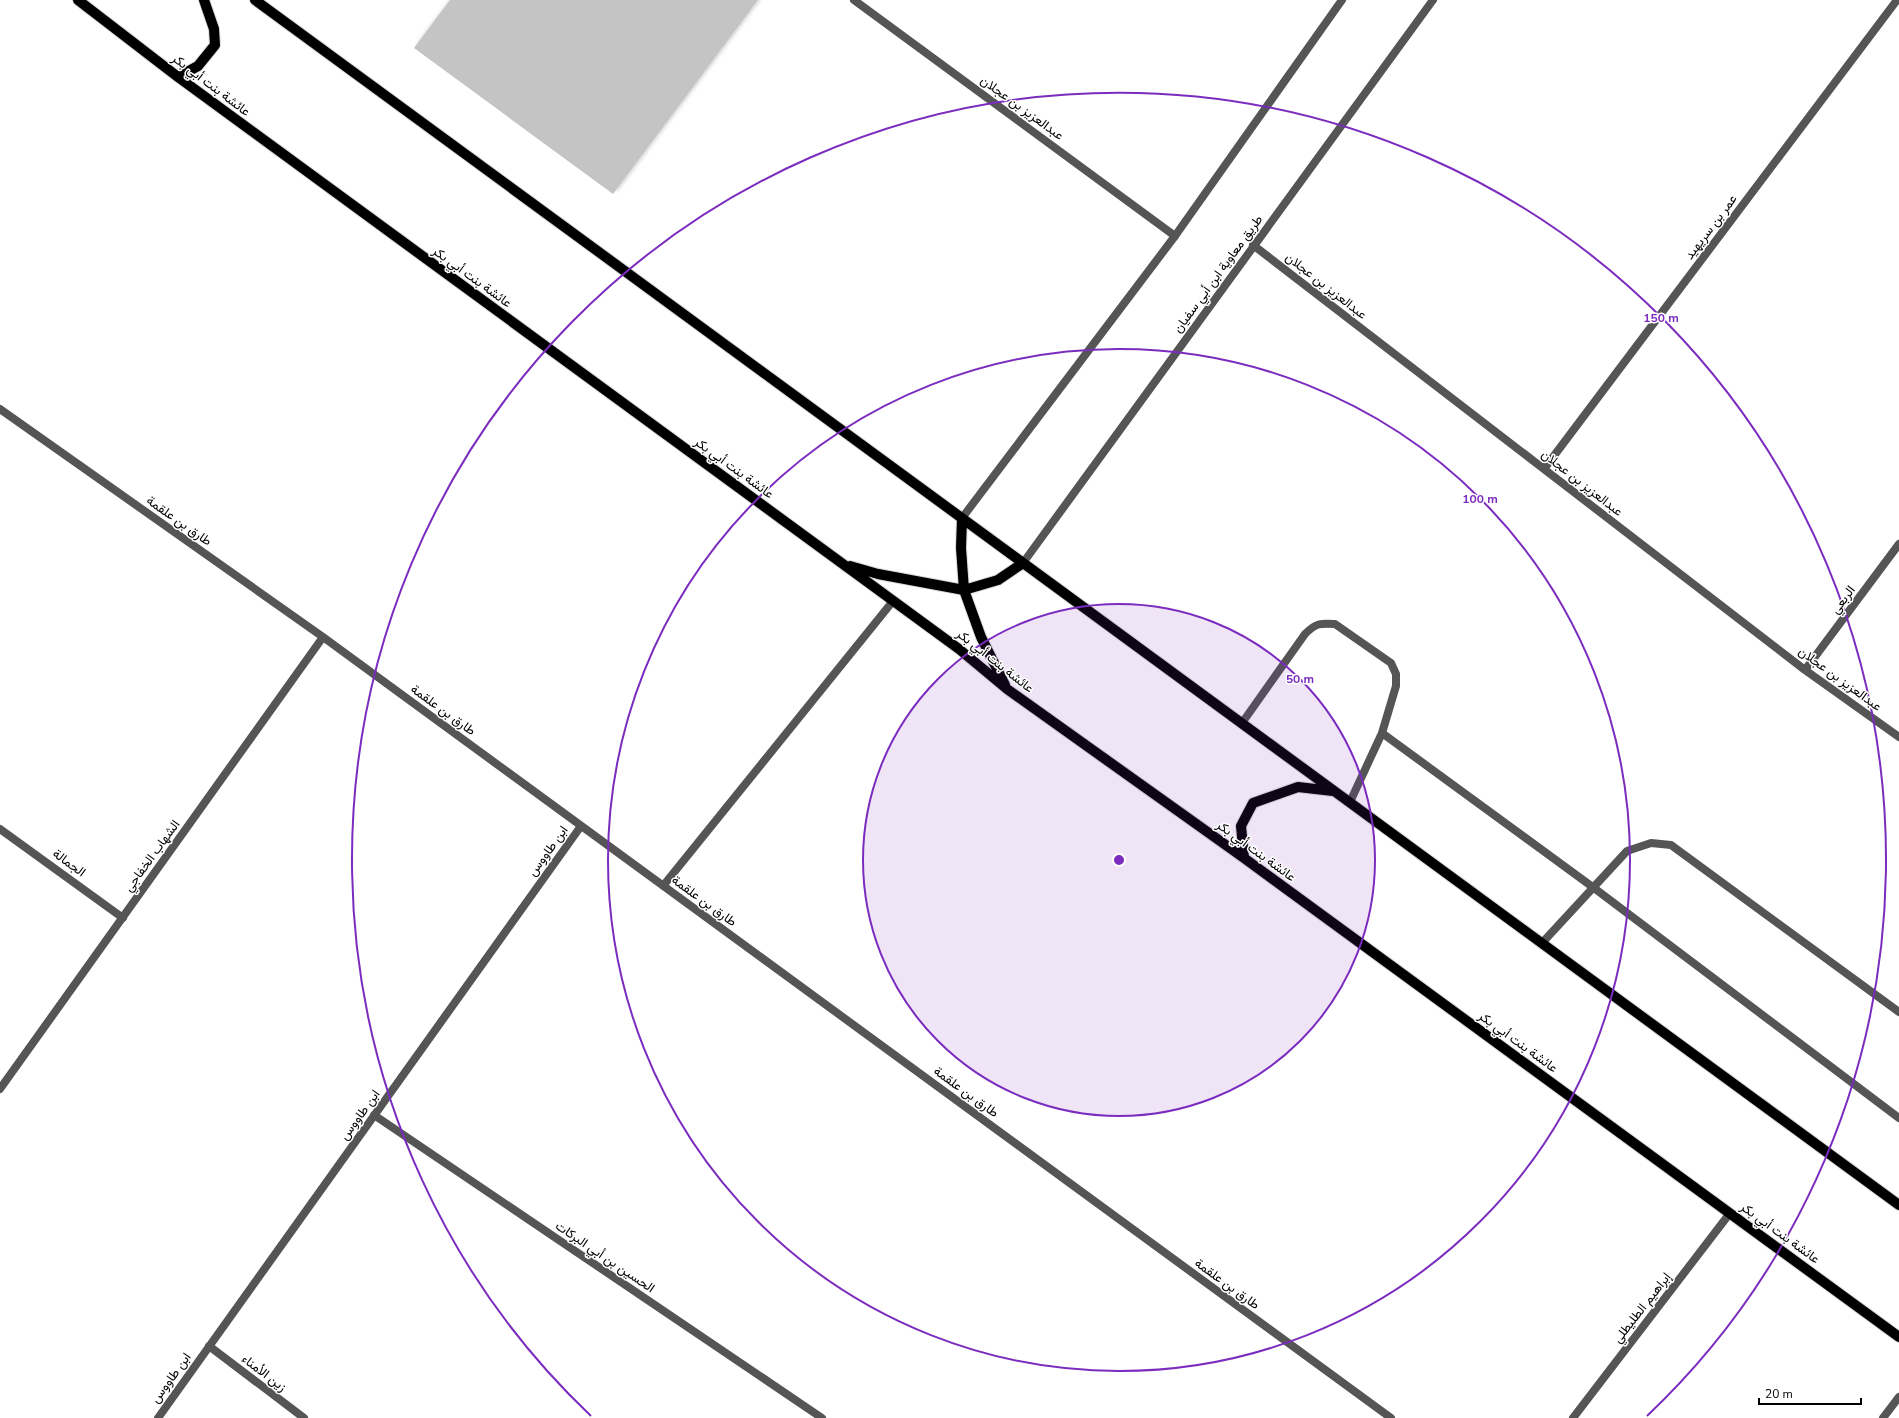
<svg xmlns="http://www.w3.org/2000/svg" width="1899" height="1418" font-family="'Nunito Sans',Vazirmatn,sans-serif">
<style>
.building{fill:#c4c4c4;filter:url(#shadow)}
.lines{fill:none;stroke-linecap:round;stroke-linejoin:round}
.primary-casing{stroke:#dbdbdb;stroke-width:12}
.service{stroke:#555;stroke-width:8}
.minor{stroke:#555;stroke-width:8}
.tertiary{stroke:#555;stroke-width:8}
.primary{stroke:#000;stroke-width:10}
.ring{fill:none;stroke:#7b2cbf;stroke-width:2}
.labels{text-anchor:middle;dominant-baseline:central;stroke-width:3;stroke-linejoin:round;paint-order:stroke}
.street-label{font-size:13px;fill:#000;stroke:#fff}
.centre{fill:#7b2cbf;stroke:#fff;stroke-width:2}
.ring-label{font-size:12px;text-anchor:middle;font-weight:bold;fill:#7b2cbf;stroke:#fff;stroke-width:3;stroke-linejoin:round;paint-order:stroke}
</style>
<defs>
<filter id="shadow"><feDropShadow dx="3.5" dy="-3.5" stdDeviation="2" flood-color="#0004"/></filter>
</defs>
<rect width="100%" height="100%" fill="#fff"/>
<!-- building -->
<path class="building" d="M450,0H758L613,194L414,48Z"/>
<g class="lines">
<defs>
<path id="primary" d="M78,0L178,77L959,649L1007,689L1244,858L1899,1337
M255,0L1899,1205
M178,77L198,66L215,45L214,29L204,0
M962,518L961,548L964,590L981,637L1005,685
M850,566L878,574L964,590L998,580L1023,563
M1244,858L1241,826L1253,803L1298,787L1333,791"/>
</defs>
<!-- primary casing -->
<use href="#primary" class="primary-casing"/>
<!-- service -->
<path class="service" d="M1242,723L1305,634C1316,623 1320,623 1335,624L1391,663L1396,674V686L1382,733L1350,802
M1382,733L1594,888L1899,1118
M1542,943L1627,851L1651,843L1671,845L1899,1012"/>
<!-- minor -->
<path class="minor" d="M854,0L1175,236
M1253,245L1805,670L1899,737
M0,409L323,637L1391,1418
M1544,469L1897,0
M1805,670L1899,544
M0,829L123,918
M663,886L893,601
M0,1089L323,637
M374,1115L822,1418
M209,1346L304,1418
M158,1418L581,826
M1573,1418L1730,1213
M1883,1418L1899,1397"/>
<!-- tertiary -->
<path class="tertiary" d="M962,518L1175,236L1342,0
M1023,563L1433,0"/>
<!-- primary -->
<use href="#primary" class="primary"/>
</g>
<!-- distance rings -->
<circle cx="1119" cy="860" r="256" fill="#7b2cbf" fill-opacity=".12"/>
<g class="ring">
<circle cx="1119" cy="860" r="256"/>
<circle cx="1119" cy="860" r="511"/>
<path d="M591 1416A767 767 0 1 1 1647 1416"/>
</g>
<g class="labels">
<!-- street labels -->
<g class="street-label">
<text transform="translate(211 85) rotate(37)">عائشة بنت أبي بكر</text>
<text transform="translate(1022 108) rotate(36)">عبدالعزيز بن عجلان</text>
<text transform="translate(1711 227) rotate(-53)">عمر بن سريهيد</text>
<text transform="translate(1218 274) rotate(-54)">طريق معاوية ابن أبي سفيان</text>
<text transform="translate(472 277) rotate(36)">عائشة بنت أبي بكر</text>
<text transform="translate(1326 286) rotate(38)">عبدالعزيز بن عجلان</text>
<text transform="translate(734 468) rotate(36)">عائشة بنت أبي بكر</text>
<text transform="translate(1582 483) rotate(38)">عبدالعزيز بن عجلان</text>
<text transform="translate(179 521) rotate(35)">طارق بن علقمة</text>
<text transform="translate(1843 600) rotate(-53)">الربعي</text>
<text transform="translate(995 661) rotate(38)">عائشة بنت أبي بكر</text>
<text transform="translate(1840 679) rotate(36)">عبدالعزيز بن عجلان</text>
<text transform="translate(443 710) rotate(36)">طارق بن علقمة</text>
<text transform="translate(548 851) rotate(-54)">ابن طاووس</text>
<text transform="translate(1256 851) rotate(36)">عائشة بنت أبي بكر</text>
<text transform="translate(152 856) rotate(-54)">الشهاب الخفاجي</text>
<text transform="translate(69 863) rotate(36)">الجمالة</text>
<text transform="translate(704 901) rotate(36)">طارق بن علقمة</text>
<text transform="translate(1518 1042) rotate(36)">عائشة بنت أبي بكر</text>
<text transform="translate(966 1092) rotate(36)">طارق بن علقمة</text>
<text transform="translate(360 1115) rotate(-54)">ابن طاووس</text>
<text transform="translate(1780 1233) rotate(36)">عائشة بنت أبي بكر</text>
<text transform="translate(605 1257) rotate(34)">الحسين بن أبي البركات</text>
<text transform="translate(1227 1284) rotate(36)">طارق بن علقمة</text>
<text transform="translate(1642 1308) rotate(-52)">إبراهيم الطليطلي</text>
<text transform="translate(264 1373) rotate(37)">زين الأمناء</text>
<text transform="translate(171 1378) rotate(-54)">ابن طاووس</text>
</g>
</g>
<circle cx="1119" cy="860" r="6" class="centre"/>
<g class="ring-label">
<text x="1661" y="322">150 m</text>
<text x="1480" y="503">100 m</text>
<text x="1300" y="683">50 m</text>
</g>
<!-- scale -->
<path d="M1759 1398v6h102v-6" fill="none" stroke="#000000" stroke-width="2"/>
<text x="1765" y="1398" font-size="12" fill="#000000" stroke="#ffffff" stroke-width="3" paint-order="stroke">20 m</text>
</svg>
